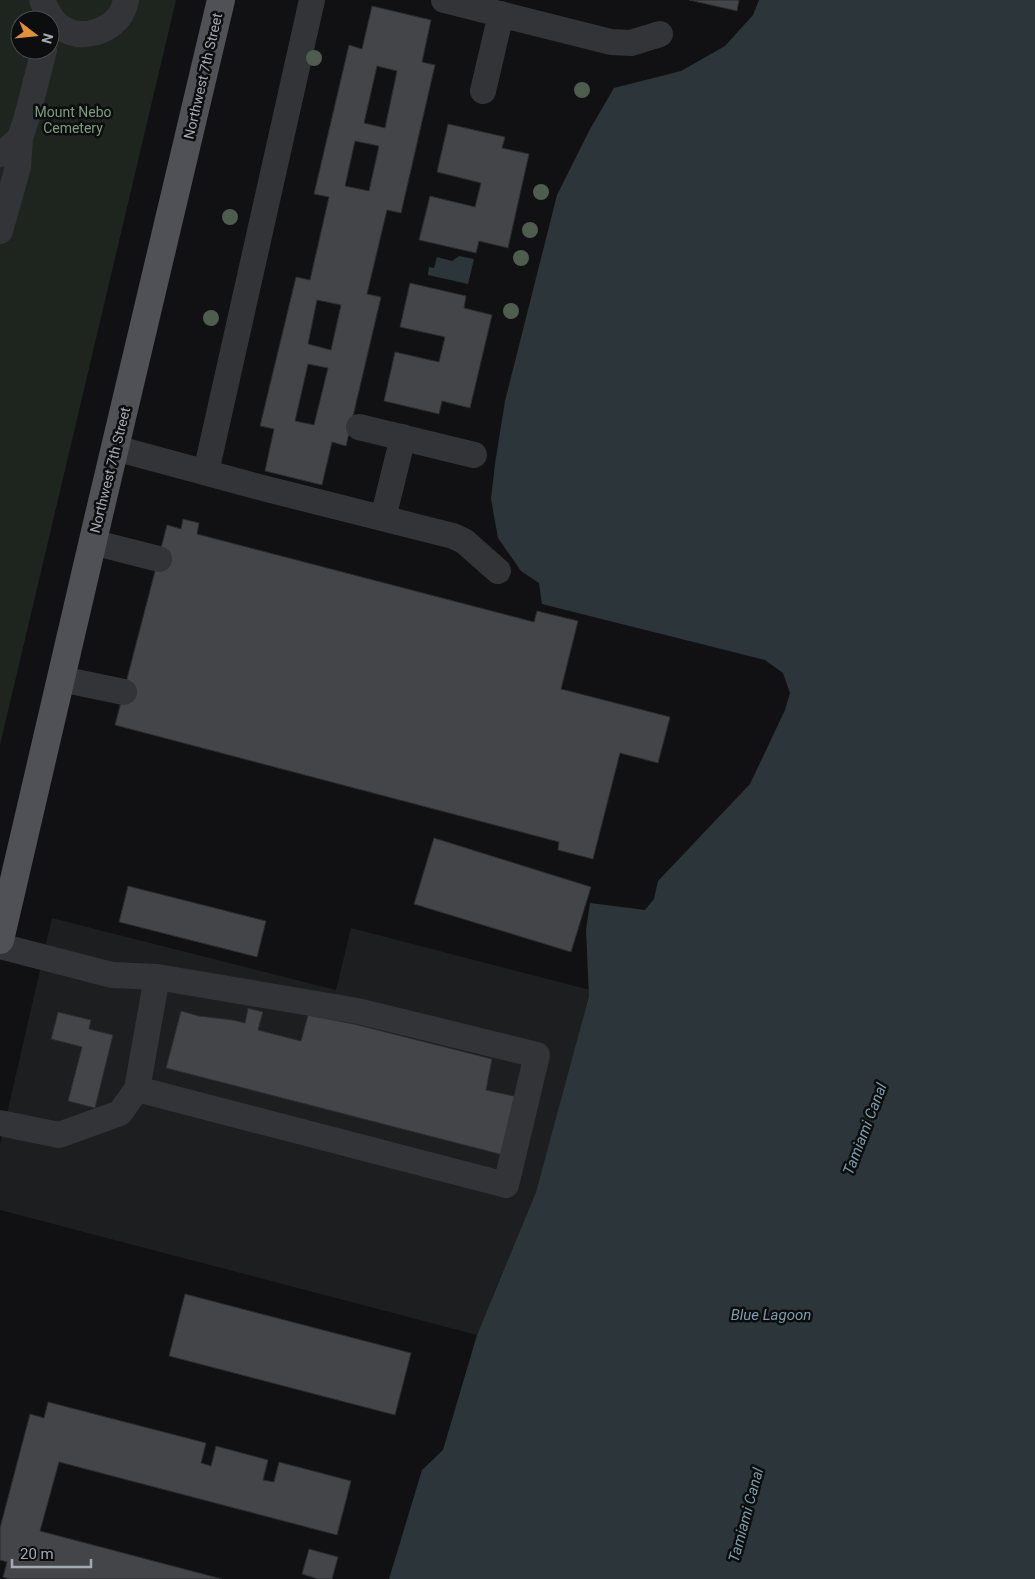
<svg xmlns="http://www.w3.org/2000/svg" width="1035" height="1579" font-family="Roboto,sans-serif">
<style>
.built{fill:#1d1e20}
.green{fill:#1e251e;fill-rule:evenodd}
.water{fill:#2c363a}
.building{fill:#434548;stroke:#2b2c2f;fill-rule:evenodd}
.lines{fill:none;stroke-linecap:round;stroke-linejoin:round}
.minor{stroke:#333437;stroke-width:26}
.major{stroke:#4f5156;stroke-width:28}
.tree{fill:#4e5d4d}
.labels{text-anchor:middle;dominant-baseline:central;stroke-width:5;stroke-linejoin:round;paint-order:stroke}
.street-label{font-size:14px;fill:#a4aab2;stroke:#0c0d0e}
.park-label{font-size:14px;fill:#7f9c7c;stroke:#0c0d0e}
.water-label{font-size:15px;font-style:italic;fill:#7c9dac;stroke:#0c0d0e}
</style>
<rect width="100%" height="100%" fill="#111113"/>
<!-- built -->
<path class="built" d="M52,918L336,990L351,928L590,990L589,996L558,1113L536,1192L477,1335L0,1210V1144Z"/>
<!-- green -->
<path class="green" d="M0,0H176L0,745ZM20,20H50V50H20Z"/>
<!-- water -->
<path class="water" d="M759,0H1035V1579H389L422,1470L443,1450L477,1335L536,1192L589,996L586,930L590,903L645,910L654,899L658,881L750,784L785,710L790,693L783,673L765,660L542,604L539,583L521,571L498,538L491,499L495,464L505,401L557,195L589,131L614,88L681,71L725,46L753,15Z
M459,256L474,259L468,284L428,275L429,267L434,268L437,257L452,261Z"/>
<!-- building -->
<path class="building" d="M689,0H739L737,11Z
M372,6L431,20L422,62L435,65L401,213L387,210L367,294L381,297L346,446L332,442L322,485L265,471L274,429L260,426L296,277L310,280L329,197L314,194L349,45L362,49ZM377,66L397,71L385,128L364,123ZM355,141L379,146L369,191L345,186ZM317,300L341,305L331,350L308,344ZM308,364L328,368L314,425L295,421Z
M448,124L505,137L502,148L529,154L508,248L479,241L476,253L419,240L430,196L475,207L481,183L437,172Z
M410,283L466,296L464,308L492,315L470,408L442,401L439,414L384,401L395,352L439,362L445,337L400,327Z
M183,519L199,523L197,534L534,622L537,611L578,621L561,689L670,717L658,763L620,753L593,859L558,850L559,842L115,725L167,525L181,529Z
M434,838L591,887L571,952L414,904Z
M128,886L266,921L257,957L119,922Z
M248,1008L263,1012L258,1030L301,1041L308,1015L354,1024L492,1059L486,1090L518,1097L503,1155L166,1068L181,1011L199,1016L233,1020L245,1023Z
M58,1012L91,1020L89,1029L113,1035L95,1108L68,1101L82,1047L51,1039Z
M185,1294L411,1353L395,1415L169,1356Z
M48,1402L206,1443L201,1463L211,1466L216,1446L268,1460L263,1480L274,1482L279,1462L351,1481L337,1535L59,1462L40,1531L222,1579H9L3,1577L7,1562L0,1560V1528L30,1414L44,1418Z
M309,1549L338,1557L332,1579H318L302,1574Z"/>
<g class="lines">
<!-- minor -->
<path class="minor" d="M42,0C46,10 50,19 59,26C78,41 107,34 121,14C123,10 125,5 126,0
M444,0L611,42L631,43L660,34
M483,91L501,14
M0,154L6,151L20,138L27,117L44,50
M0,231L18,167L20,138
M359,427L474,455
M115,448L259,487L453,536L464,541L498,571
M206,472L312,0
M383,518L403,437
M92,542L159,559
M61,679L124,692
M0,946L112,975L157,977L358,1011L537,1055L506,1185L137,1089L120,1113L59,1135L0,1123
M137,1089L157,977"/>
<!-- major -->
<path class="major" d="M0,940L98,519L221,0"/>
</g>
<!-- trees -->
<g class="tree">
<circle cx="314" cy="58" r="8"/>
<circle cx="582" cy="90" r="8"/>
<circle cx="541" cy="192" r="8"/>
<circle cx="230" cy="217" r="8"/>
<circle cx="530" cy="230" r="8"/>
<circle cx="521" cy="258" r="8"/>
<circle cx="511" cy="311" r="8"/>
<circle cx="211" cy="318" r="8"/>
</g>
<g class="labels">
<!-- street labels -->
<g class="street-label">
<text transform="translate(203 76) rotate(-77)">Northwest 7th Street</text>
<text transform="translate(110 470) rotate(-76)">Northwest 7th Street</text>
</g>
<!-- park labels -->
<g class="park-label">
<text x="73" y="112">Mount Nebo<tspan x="73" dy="16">Cemetery</tspan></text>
</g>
<!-- water labels -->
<g class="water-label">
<text transform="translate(865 1129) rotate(-69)">Tamiami Canal</text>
<text x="771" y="1315">Blue Lagoon</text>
<text transform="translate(746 1515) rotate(-75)">Tamiami Canal</text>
</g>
</g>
<!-- north arrow -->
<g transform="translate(35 35) rotate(106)"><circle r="24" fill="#0c0d0e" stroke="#494c50"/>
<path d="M0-4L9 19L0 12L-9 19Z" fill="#e49037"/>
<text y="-8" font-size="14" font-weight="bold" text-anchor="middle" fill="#a4aab2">N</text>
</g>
<!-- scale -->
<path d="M12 1559v8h79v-8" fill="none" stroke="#a4aab2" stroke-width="2.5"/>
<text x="20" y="1559" font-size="15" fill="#a4aab2" stroke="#0c0d0e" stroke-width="4" paint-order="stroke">20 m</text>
</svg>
